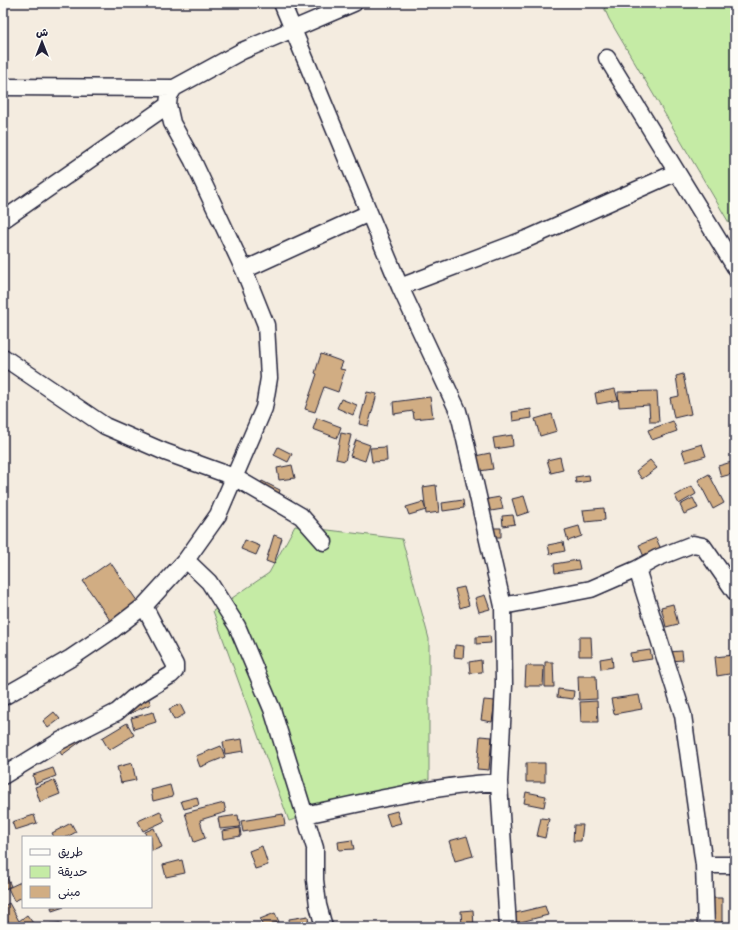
<svg xmlns="http://www.w3.org/2000/svg" width="738" height="930" font-family="Kalam,'Playpen Sans Arabic',sans-serif">
<style>
.green{fill:#c5eba5;stroke:#748670}
.building{fill:#d1ad83;stroke:#22223b}
.lines{fill:none;stroke-linecap:round;stroke-linejoin:round}
.street-casing{stroke:#22223b;stroke-width:19}
.street{stroke:#fdfcf7;stroke-width:16}
</style>
<rect width="100%" height="100%" fill="#f4ece0"/>
<filter id="ink" filterUnits="userSpaceOnUse"><feTurbulence type="fractalNoise" baseFrequency=".025" numOctaves="2"/><feDisplacementMap in="SourceGraphic" scale="8" xChannelSelector="R" yChannelSelector="G"/><feConvolveMatrix kernelMatrix="1 2 1 2 8 2 1 2 1" color-interpolation-filters="sRGB"/></filter>
<g filter="url(#ink)">
<!-- green -->
<path class="green" d="M602,3H735V233L609,19Z
M295,526L402,539L429,639V779L289,821L213,611L269,573Z"/>
<!-- building -->
<path class="building" d="M321,354L343,362L340,369L345,370L338,392L324,387L315,412L305,409L317,374L315,373Z
M683,374L691,414L674,418L670,398L679,396L676,376Z
M615,389L618,400L597,404L595,393Z
M657,391L659,422H650L649,405L619,407L618,392Z
M367,392L377,394L368,426L359,424Z
M430,397L433,417L414,419L413,411L394,414L393,402Z
M341,399L357,405L353,415L337,408Z
M531,409L532,418L513,421L512,412Z
M552,414L557,431L540,436L535,419Z
M317,418L341,427L337,438L313,429Z
M673,421L677,431L652,440L648,430Z
M341,433L351,435L345,461L336,459Z
M512,435L513,446L495,449L493,438Z
M356,440L370,445L365,461L350,456Z
M702,444L706,456L686,462L682,450Z
M278,447L292,454L288,462L274,455Z
M386,447L387,461L372,462L370,448Z
M490,453L493,469L473,472L470,457Z
M560,457L563,470L551,473L547,460Z
M650,460L657,468L642,479L636,471Z
M735,461V473L721,477L718,466Z
M292,465L295,478L279,480L277,468Z
M709,474L724,503L713,509L698,480Z
M589,475L590,481L576,483L575,477Z
M262,481L280,490L279,494L292,500L290,506L257,491Z
M436,485L439,512L426,514L423,487Z
M692,486L696,494L679,504L675,496Z
M524,496L529,512L517,516L512,499Z
M500,497L503,509L485,512L482,500Z
M693,498L698,508L684,514L680,505Z
M463,500L464,508L443,511L442,503Z
M423,502L426,510L409,515L406,507Z
M604,508L605,520L585,522L583,510Z
M513,515L515,524L503,526L502,516Z
M579,526L582,536L568,541L565,530Z
M489,528H501V537H489Z
M274,535L282,538L274,564L266,561Z
M656,538L664,556L647,564L639,545Z
M245,540L260,546L256,555L241,549Z
M563,542L565,551L550,554L548,545Z
M578,560L580,569L555,573L554,564Z
M110,562L140,605L112,623L83,581Z
M464,587L469,605L460,608L455,589Z
M485,595L490,609L479,612L475,598Z
M673,604L678,624L666,627L661,607Z
M490,636L491,643L476,644V637Z
M579,637H591L592,656H579Z
M455,645L464,646L463,658L454,657Z
M650,650L652,659L631,662L630,653Z
M682,651L683,660L669,661L668,652Z
M733,655L735,673L717,676L715,657Z
M612,657L613,667L601,669L600,659Z
M481,660L482,672L470,673L469,662Z
M545,662H553L554,687H545Z
M526,666H544L543,686H525Z
M578,676H596L597,699L579,700Z
M558,689L574,691L573,699L557,697Z
M146,693L151,704L122,717Z
M639,695L642,709L614,714L611,699Z
M484,700L495,701L492,722L481,720Z
M597,701L598,722H581L580,702Z
M180,704L185,714L174,720L169,709Z
M54,712L60,719L48,728L43,721Z
M153,712L156,722L134,729L131,718Z
M127,723L134,735L109,750L102,738Z
M78,730L84,739L62,755L55,746Z
M480,736L492,737L489,770L477,769Z
M242,739L244,751L225,754L223,742Z
M221,746L225,757L200,767L196,756Z
M132,763L136,780L121,783L117,767Z
M526,763H545V782H526Z
M53,768L56,776L35,784L33,775Z
M54,780L60,794L40,802L35,787Z
M170,785L173,796L153,801L151,790Z
M526,792L546,796L544,807L524,803Z
M197,797L199,805L184,809L181,801Z
M224,803L226,812L200,820L205,838L194,842L185,813Z
M160,811L165,821L143,831L138,821Z
M397,811L401,823L390,826L386,814Z
M283,814L285,825L243,832L241,821Z
M34,815L37,823L15,830L12,822Z
M238,815L240,827L220,829L218,818Z
M541,818L549,819L545,838L537,836Z
M71,823L76,832L67,837H54L52,833Z
M574,825H583L581,841H573Z
M154,828L162,847L152,851L151,837H146L145,832Z
M240,828L241,836L223,839L222,831Z
M467,836L473,856L455,861L449,841Z
M352,840L354,849L339,850L338,842Z
M262,846L268,865L255,869L249,851Z
M182,860L185,873L166,877L163,865Z
M3,870L11,886L3,890Z
M23,881V897L14,901L8,888Z
M703,898H722V927H703Z
M9,903L19,921L27,915L33,923L27,927H11L3,912V907Z
M545,906L548,915L513,924L511,914Z
M51,907H64L52,911Z
M473,910L474,927H462L461,911Z
M275,913L279,922L263,927L260,919Z
M3,915L7,927H3Z
M308,916L309,927H290L289,919Z
M60,923L61,927H50V924Z"/>
<g class="lines">
<defs>
<path id="street" d="M282,3L400,287L458,411L461,422L503,606L504,685L499,782L508,927
M607,58L735,267
M3,87L174,88
M3,220L168,105
M244,270L369,213
M400,287L529,238L677,172
M3,357L105,426L165,452L234,477L301,516L324,542
M186,560L209,582L237,626L272,709L315,848V880L318,905L324,927
M637,569L683,715L704,865L706,927
M503,606L591,589L637,569L657,558L693,544L703,546L735,592
M3,697L71,658L114,629L144,606L186,560L218,515L264,408L269,378L266,325L244,270L193,161L172,123L168,105L169,96L174,88L242,51L354,3
M3,776L60,741L117,712L133,698L171,675L175,671V665L144,606
M305,815C369,801 433,786 499,782
M704,865H735"/>
</defs>
<!-- street casing -->
<use href="#street" class="street-casing"/>
<!-- street -->
<use href="#street" class="street"/>
</g>
</g>
<!-- margin -->
<rect width="738" height="930" fill="none" stroke="#fdfcf7" stroke-width="16"/>
<rect x="8" y="8" width="722" height="914" fill="none" stroke="#22223b" stroke-width="1.5" filter="url(#ink)"/>
<!-- legend -->
<rect x="22" y="836" width="130" height="72" fill="#fdfcf7" stroke="#a5a5ac"/>
<rect x="30" y="849" width="20" height="6" fill="#fdfcf7" stroke="#a5a5ac"/>
<text x="58" y="856" font-size="12" fill="#22223b">طريق</text>
<rect x="30" y="866" width="20" height="12" fill="#c5eba5" stroke="#a5a5ac"/>
<text x="58" y="876" font-size="12" fill="#22223b">حديقة</text>
<rect x="30" y="886" width="20" height="12" fill="#d1ad83" stroke="#a5a5ac"/>
<text x="58" y="896" font-size="12" fill="#22223b">مبنى</text>
<!-- north arrow -->
<g transform="translate(42 42)" stroke="#fdfcf7" stroke-width="3" paint-order="stroke">
<path d="M0-3L7 15L0 10L-7 15Z" fill="#22223b"/>
<text y="-6" font-size="11" font-weight="bold" text-anchor="middle" fill="#22223b">ش</text>
</g>
</svg>
